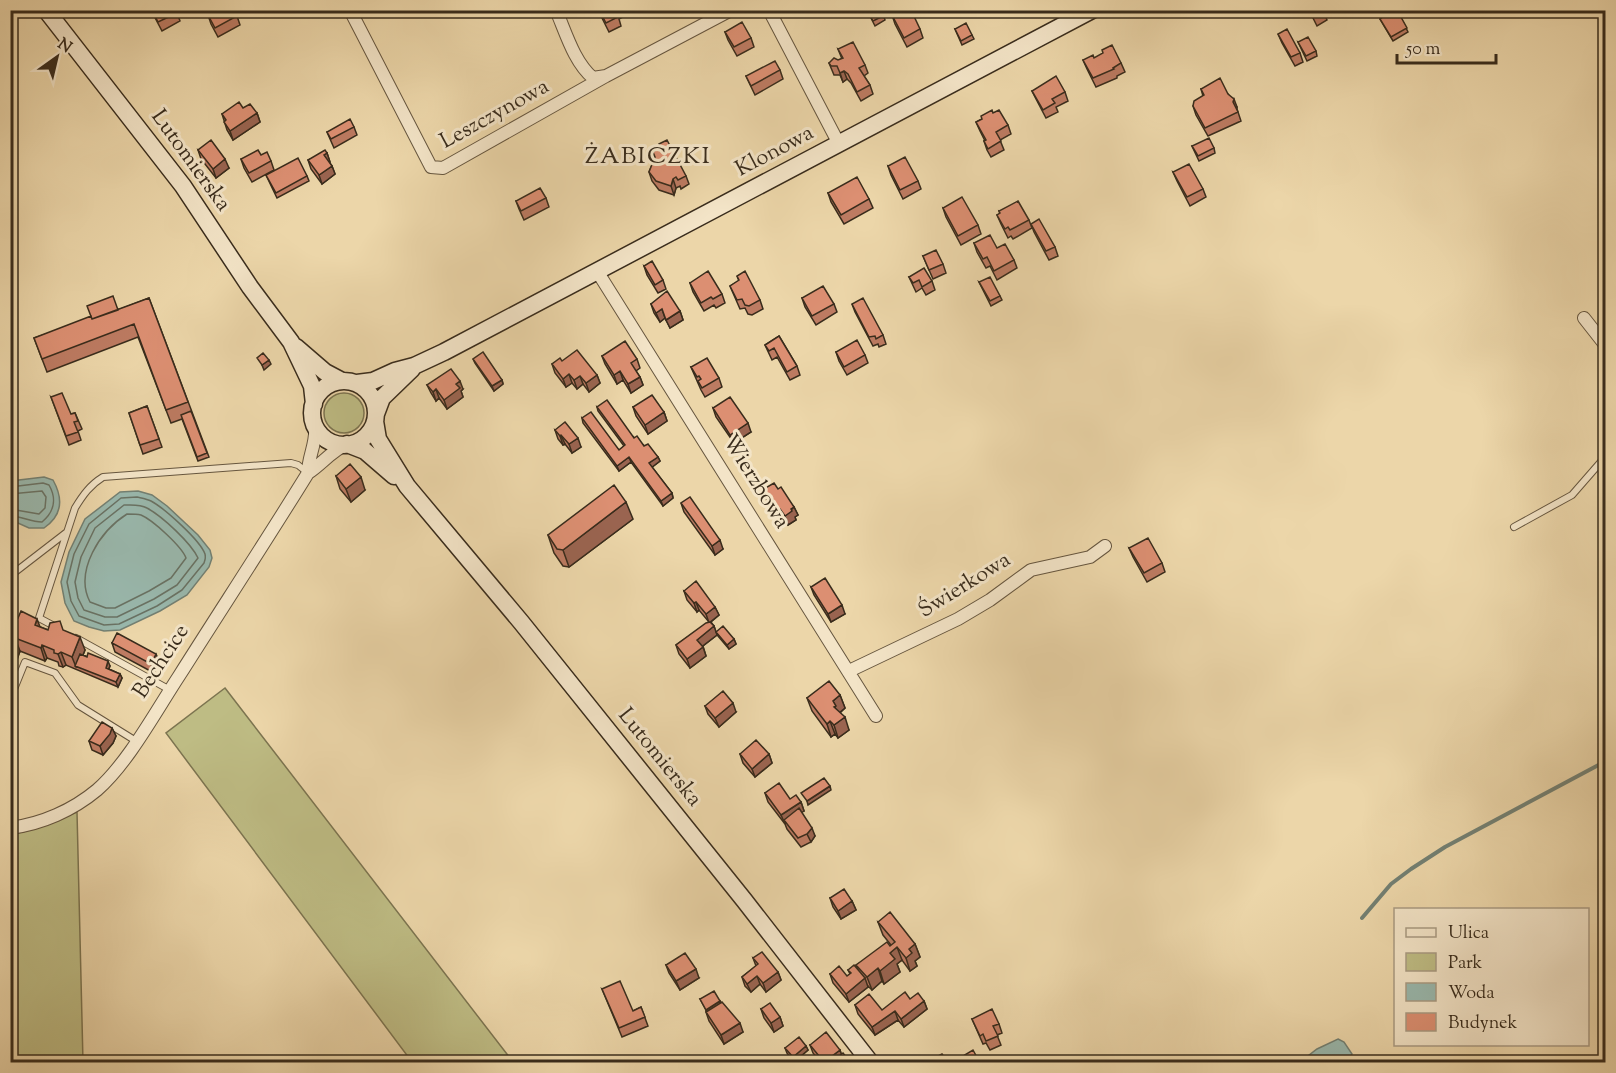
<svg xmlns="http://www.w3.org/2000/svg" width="1616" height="1073" font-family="'Sorts Mill Goudy',serif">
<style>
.green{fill:#bebc84;stroke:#7c7450;stroke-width:1.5}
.water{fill:#99b8ad;stroke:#738073;stroke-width:1.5}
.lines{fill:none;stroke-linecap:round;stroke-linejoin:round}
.shore{stroke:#697264;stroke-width:1.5}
.stream{stroke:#738073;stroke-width:4}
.lane-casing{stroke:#66563f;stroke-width:8}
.street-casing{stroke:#66563f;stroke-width:14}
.secondary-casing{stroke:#392c1c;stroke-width:19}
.lane{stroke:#f3e4c7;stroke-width:6}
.street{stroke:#f3e4c7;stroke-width:12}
.secondary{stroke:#f3e4c7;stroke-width:16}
.wall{fill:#bd7b62;stroke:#392c1c;stroke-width:1.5}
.shaded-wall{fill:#9a6450;stroke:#392c1c;stroke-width:1.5}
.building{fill:#dc8f72;stroke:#392c1c;stroke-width:1.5}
.labels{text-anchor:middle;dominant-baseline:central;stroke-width:6;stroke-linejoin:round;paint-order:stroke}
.street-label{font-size:22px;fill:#392c1c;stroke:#f3e4c7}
.neighbourhood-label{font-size:24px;letter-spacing:1.5px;fill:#392c1c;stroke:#f3e4c7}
</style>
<rect width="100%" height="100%" fill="#ecd6a9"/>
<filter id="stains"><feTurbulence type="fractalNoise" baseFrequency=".00333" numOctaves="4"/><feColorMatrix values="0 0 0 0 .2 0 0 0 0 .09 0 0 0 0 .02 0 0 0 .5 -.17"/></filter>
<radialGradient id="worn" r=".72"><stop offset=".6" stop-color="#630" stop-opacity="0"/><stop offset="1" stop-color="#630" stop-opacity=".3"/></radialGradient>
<!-- green -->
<path class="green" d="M324 413a20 20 0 1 1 40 0a20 20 0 1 1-40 0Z
M225,688L513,1062H412L166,733Z
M77,812L83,1062H11V834L23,832Z"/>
<!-- water -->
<path class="water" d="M44,477L53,480C63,498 63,515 44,528H29L18,523L11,522V481Z
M138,491L152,495L167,506L198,535L210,550L212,558L209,567L187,595L160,611L120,630L104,631L89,627L74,621L65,603L61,582L69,552L85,519L120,492Z
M1338,1039L1344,1042L1352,1054L1346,1062H1307L1308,1056L1317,1049Z"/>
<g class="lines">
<!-- shore -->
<path class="shore" d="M10,487L43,483L49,485C57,499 54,512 42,522C30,522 22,516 10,516
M10,494L42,491L46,497L45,508L39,514L10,509
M137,497C141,498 147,499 151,501C164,508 200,540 205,554C206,559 205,559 204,563L182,590L157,606L119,624L104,625L79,616L71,601L67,582L74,554L89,524L121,498Z
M124,505C132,505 140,504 147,508C162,516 191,543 198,558L177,585L154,599L117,617H105L84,610L78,598L75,582L81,557L95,528Z
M127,514C132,514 137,514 141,515C153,520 182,547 186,558L171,578L149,591L115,608H106L90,602C74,571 100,531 127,514Z"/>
<!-- stream -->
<path class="stream" d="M1362,918L1391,884L1411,869L1445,847L1606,761"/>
<defs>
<path id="lane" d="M1514,527L1572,495L1606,456
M10,576L67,532
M56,627L39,618L75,508C83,495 90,485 103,477L291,463L298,465L308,473
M76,638L170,690
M10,699L25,662L55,673L78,705L136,741"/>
<path id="street" d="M350,10L431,167L443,168L606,76
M556,10C566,33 574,62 593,78L606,76L731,10
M769,10L839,144
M597,271L876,716
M1584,318L1606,346
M308,473C308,456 317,443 315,426
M849,671L958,619L990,600L1031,570L1090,557L1105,546
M10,828C42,824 73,810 97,790C128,763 156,711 179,676C222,608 266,541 308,473C322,464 331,451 347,444"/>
<path id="secondary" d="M46,10L183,186L250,287L291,342L312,386L314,404
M296,347L325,372L342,381
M312 413a32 32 0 1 1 64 0a32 32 0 1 1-64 0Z
M357,383L373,381L395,371L414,366L444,352L1092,10
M376,414L382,398L412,369
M375,421L378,439L407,486L521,622L744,900L870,1062
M347,444L365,451L394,476"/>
</defs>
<!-- lane casing -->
<use href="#lane" class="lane-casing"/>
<!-- street casing -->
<use href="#street" class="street-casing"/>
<!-- secondary casing -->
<use href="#secondary" class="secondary-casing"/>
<!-- lane -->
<use href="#lane" class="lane"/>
<!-- street -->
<use href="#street" class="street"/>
<!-- secondary -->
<use href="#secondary" class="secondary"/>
</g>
<!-- wall -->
<path class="wall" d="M151,10H176L180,21L162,31Z
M180,10H191L183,15Z
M598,10H620L623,17L619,19L621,26L609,32Z
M867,10H895L884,17L885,20L875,26Z
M1309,10H1323L1327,20L1317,26Z
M1387,10H1397L1408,32L1393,41L1380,19L1389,14Z
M208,15L237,16L240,25L218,37L211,24Z
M892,15L920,29L923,38L907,47L895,24Z
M955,29L972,35L974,39L962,45Z
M725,32L751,38L754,47L737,56L728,40Z
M1278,34L1300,53L1303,62L1295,66L1282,43Z
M1298,42L1316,51L1317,56L1307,61Z
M838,49L865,65L868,73L864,76L870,85L873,94L861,101L851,83L847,79L843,82L840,75H834L829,63L842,59Z
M1094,58L1121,63L1125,72L1117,76V78L1096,87L1087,69L1083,60Z
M780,70L783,79L755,95L746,76Z
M1201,89L1228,94L1237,107V109L1241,121L1208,136L1196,115L1193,106L1203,96Z
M1032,91L1065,92L1068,101L1056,107L1058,112L1046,118L1036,99Z
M257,113L260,122L233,140L227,130L222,114Z
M993,113L1008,125L1011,134L1000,140L1004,150L991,157L987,150L984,141H985L980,131L976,122Z
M354,127L357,135L334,148L327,132Z
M1192,146L1214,148L1215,153L1199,161Z
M198,150L229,168L216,178L201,159Z
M653,152L686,176L689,184L681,189L680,186L676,188L674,195L659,190L652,181L649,172L655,158Z
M327,153L330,162V163L332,166L335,174L322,184L311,169L308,160Z
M261,155L271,161L274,170L252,182L244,168L241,159Z
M888,166L918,181L921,189L903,199L891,175Z
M1173,172L1203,189L1206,197L1190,206L1177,181Z
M266,175L307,176L309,181L277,198Z
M828,193L869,199L873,208L844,224L831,202Z
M546,198L549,207L524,220L519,209L516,201Z
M943,208L978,225L981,234L961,245L946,217Z
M999,211L1029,220L1032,228L1013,239L1011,236L1008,238L1001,224L997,215L1000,214Z
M1031,224L1055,247L1058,256L1049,260L1034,232Z
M974,243L997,248L1014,260L1017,268L997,280L990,266L986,268L977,252Z
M923,256L943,264L946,273L933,279Z
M644,266L663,280L666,289L658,293L647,275Z
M737,276L760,300L763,309L752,315L748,314L745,308L740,309L730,286L739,281Z
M909,277L932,281L935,290L926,295L922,288L916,292Z
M979,282L1000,296L1002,300L991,306Z
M690,283L722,294L725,303L716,308L714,305L704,311L693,292Z
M149,298L209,457L198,461L182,419L171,423L138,337L47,372L34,338L118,310Z
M802,298L834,304L837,312L816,325L805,307Z
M651,304L680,311L683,320L670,328L665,318L660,322L654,313Z
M852,304L883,335L886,344L879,347L878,344L873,346L855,312Z
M779,336L797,366L800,375L790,380L777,357L772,360L765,345Z
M836,352L865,355L868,363L847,375L839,361Z
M602,356L637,359L640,368L636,371L640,377L643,385L631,393L623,380L617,384L605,364Z
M473,359L502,380L503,384L494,391L475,363Z
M562,361L597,375L600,383L589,392L583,384L577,389L572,383L566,387L555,373L552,364Z
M691,367L719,378L722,387L705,397L701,390Z
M427,385L463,389L461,391L463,397L447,409L439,398L436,401L431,393Z
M51,397L71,414L75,413L82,429L78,431L81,440L69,445Z
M147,406L162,447L143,454L129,413Z
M597,407L658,457L660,461L652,467L672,493L673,498L663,506L631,462L619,471L583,423L582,418L619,450L624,446L598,411Z
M633,407L664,412L667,421L648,434L636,416Z
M713,408L751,432L734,443L716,417Z
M555,430L581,447L572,453L565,444L563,445L558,439Z
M336,476L365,490L351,502L340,489Z
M778,489L794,507L798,515L795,517L796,520L788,525L783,518L779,520L766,499L762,490Z
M681,503L723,549L715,555L684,512Z
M633,519L569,567L563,566L554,553L548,535Z
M1129,548L1162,563L1165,572L1147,582L1133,557Z
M811,587L845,614L831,622L814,595Z
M684,591L715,607L719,615L711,622L714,626L717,635L703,646L706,656L690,668L679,654L676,645L709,622L699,610L697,612L687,600Z
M10,615L48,630L64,631L85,650L83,655L110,666L109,669L120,674L122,678L118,687L66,665L63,667L59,666L58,662L47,658L45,661L20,651L10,676Z
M716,632L734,639L736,644L729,649L718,636Z
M112,643L160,663L154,673L115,652Z
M840,695L845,708L840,713L849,730L838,738L835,734L831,737L812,711L807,698Z
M705,706L736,712L719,727L708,714Z
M112,728L116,736L113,743L103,755L92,750L89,741Z
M740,754H769L772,763L755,777L743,763Z
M765,793L801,802L804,811L801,812L815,836L811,842L801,847L787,829L785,824L768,802Z
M830,898L852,901L856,910L841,919L833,907Z
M878,922L915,944L920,957L915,961L917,966L910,971L902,960L897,964L900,972L884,984L882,981L872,990L867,985L868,987L849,1002L833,983L830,974L847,976L850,974L848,970H858L856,965L891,945L883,935Z
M753,958L778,972L781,980L766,992L760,984L751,992L745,986L742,977L756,966Z
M666,965L699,978L680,990L669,973Z
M602,989L633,1011L641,1007L648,1026L622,1037Z
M700,999L720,1001L743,1032L724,1044L709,1021L706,1012H707Z
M910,999L924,1001L927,1009L904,1027L898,1020L875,1035L858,1014L855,1005L882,1010Z
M761,1009L780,1017L783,1026L774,1032L764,1018Z
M972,1019L999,1024L1002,1033L997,1035L1001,1045L990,1050L986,1043L983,1044Z
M810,1045L840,1050L841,1054L850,1062H820L813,1053Z
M806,1046L808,1050L794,1062L787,1053L785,1048Z"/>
<!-- shaded-wall -->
<path class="shaded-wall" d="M14,33L16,38L10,42V36Z
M844,71L847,79L843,82L840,73Z
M1234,99L1237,107L1236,111L1233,102Z
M257,113L260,122L233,140L230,131Z
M327,153L330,162L328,164L324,155Z
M225,159L229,168L216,178L213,169Z
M332,166L335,174L322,184L319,175Z
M673,179L676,188L674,195L671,186Z
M662,309L665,318L660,322L656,313Z
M680,311L683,320L670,328L666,320Z
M269,360L271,364L264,370L262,365Z
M620,371L623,380L617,384L614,375Z
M569,374L572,383L566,387L563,379Z
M597,375L600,383L589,392L586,383Z
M580,376L583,384L577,389L574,380Z
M640,377L643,385L631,393L628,384Z
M502,380L503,384L494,391L492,386Z
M460,381L463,389L461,391L463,397L447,409L444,400L456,384Z
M436,389L439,398L436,401L433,392Z
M664,412L667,421L648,434L645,425Z
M748,423L751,432L734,443L730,435Z
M561,435L565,444L563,445L560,436Z
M578,438L581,447L572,453L569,444Z
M629,457L631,462L619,471L617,466Z
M658,457L660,461L651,468L649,463Z
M361,477L365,490L351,502L346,489Z
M672,493L673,498L663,506L661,501Z
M626,502L633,519L569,567L563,550Z
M794,507L798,515L795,517L796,520L788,525L785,516Z
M780,509L783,518L779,520L776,511Z
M720,540L723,549L715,555L712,546Z
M696,602L699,610L697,612L694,603Z
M842,605L845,614L831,622L828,614Z
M715,607L719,615L709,623L706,614Z
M37,619L42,632L35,625Z
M714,626L717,635L700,648L697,640Z
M80,637L85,650L78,667H76L72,657Z
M15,638L20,651L18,657L13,644Z
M734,639L736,644L729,649L727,645Z
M11,640L18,657L10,676V642Z
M42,645L47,658L45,661L41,648Z
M703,647L706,656L690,668L687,659Z
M61,652L66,665L63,667L58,654Z
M156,654L160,663L154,673L151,664Z
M108,661L110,666L107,672L106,668Z
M120,674L122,678L118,687L116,682Z
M840,695L845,708L839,713V720L833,701Z
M733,703L736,712L719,727L715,718Z
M845,717L849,730L838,738L834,725Z
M830,721L835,734L831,737L827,724Z
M112,728L116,736L113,743L103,755L100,746Z
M769,754L772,763L755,777L752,769Z
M830,786L831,790L808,805L807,801Z
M801,802L804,811L786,823L784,820L785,824L781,815Z
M812,828L815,836L811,842L807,834Z
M852,901L856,910L841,919L838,911Z
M915,944L920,957L915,961L917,966L910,971L906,958L909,949Z
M897,947L902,960L897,964L900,972L884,984L880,971L890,953Z
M878,968L882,981L872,990L867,977Z
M696,969L699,978L680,990L676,981Z
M778,972L781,980L766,992L763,983Z
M757,976L760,984L751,992L747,984Z
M865,978L868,987L849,1002L846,994Z
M720,1001L721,1005L708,1014L706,1010Z
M924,1001L927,1009L904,1027L901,1019Z
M895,1011L898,1020L875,1035L872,1027Z
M780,1017L783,1026L774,1032L771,1023Z
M740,1023L743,1032L724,1044L721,1035Z
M806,1046L808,1050L794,1062L793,1057Z
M840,1050L843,1059L838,1062H824Z"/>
<!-- building -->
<path class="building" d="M152,10H176L177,13L158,22Z
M216,10H234L237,16L215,28L208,15Z
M599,10H616L615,11L618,17L606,23Z
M867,10H885L882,12L883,16L873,21Z
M902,10H911L920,29L904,38L892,15Z
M1311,10H1323V12L1314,17Z
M1388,10H1397L1407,28L1391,37L1380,19L1389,13Z
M742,22L751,38L734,47L725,32Z
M966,23L972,35L961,41L955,29Z
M10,29L14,33L10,36Z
M1287,29L1300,53L1291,57L1278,34Z
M1308,37L1316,51L1306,56L1298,42Z
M853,42L865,65L859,68L870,85L857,92L848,74L844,71L840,73L837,66H831L829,63L834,58L838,60L843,58L838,49Z
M1112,45L1121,63L1113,68L1114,69L1093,78L1083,60L1093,55L1094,58L1103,53L1102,50Z
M775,61L780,70L751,86L746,76Z
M1056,76L1065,92L1052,99L1055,103L1043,110L1032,91Z
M1220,78L1228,94L1234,99L1233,102L1238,112L1205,128L1193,106L1194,101L1204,95L1201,89Z
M239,102L243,108L250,104L257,113L230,131L224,122L226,120L222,114Z
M992,110L993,113L999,110L1008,125L996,132L1001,141L988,149L984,141L986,140L976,122L982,119L981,116Z
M350,119L354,127L331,139L327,132Z
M1209,138L1214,148L1198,156L1192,146Z
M211,140L225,159L213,169L198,150Z
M667,140L686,176L678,180L676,177L673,179L671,186L656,181L649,172L655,157L653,152L660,147L659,144Z
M258,150L261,155L267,152L271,161L249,173L241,159Z
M325,150L327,153L324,155L332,166L319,175L308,160Z
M905,157L918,181L900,190L888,166Z
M298,158L307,176L276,193L266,175Z
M1189,164L1203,189L1187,197L1173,172Z
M857,177L869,199L841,215L828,193Z
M540,188L546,198L521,211L516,201Z
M962,197L978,225L958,236L943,208Z
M1018,201L1029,220L1010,230L1008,227L1005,229L997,215L1000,213L999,211Z
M1039,219L1055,247L1046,251L1031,224Z
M990,235L997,248L1005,244L1014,260L994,271L987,257L983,259L974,243Z
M936,250L943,264L929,270L923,256Z
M652,261L663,280L655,285L644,266Z
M924,268L932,281L922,287L919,280L913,283L909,277Z
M708,271L722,294L713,299L711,297L701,303L690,283Z
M745,271L760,300L749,306L745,305L742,299L737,300L730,286L739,280L737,276Z
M990,277L1000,296L990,301L979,282Z
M823,286L834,304L812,316L802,298Z
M667,291L680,311L666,320L662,309L656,313L651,304Z
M113,296L118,310L92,319L87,306Z
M149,298L188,402L166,410L134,324L42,359L34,338L91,316L92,319Z
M863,298L883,335L876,339L875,336L869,337L852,304Z
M779,336L797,366L787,372L774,348L769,351L765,345Z
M857,340L865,355L844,367L836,352Z
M625,341L637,359L631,363L640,377L628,384L620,371L614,375L602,356Z
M577,350L597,375L586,383L580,376L574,380L569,374L563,379L552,364L560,358L562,361Z
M483,352L502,380L492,386L473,359Z
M263,353L269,360L262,365L257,358Z
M707,358L719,378L702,388L698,381L701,379L699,376L697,377L691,367Z
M451,369L460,381L456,384L460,388L444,400L436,389L433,392L427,385Z
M62,393L71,414L75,413L78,421L74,422L78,432L66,436L51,397Z
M652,395L664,412L645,425L633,407Z
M730,397L748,423L730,435L713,408Z
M607,400L634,438L637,436L644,446L648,444L658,457L649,463L672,493L661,501L629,457L617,466L582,418L591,412L619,450L625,445L597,407Z
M147,406L159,439L140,445L129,413Z
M191,411L207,453L197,457L181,415Z
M565,422L578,438L569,444L561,435L560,436L555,430Z
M350,464L361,477L346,489L336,476Z
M774,483L778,489L781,487L794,507L791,509L792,511L785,516L780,509L776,511L762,490Z
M614,485L626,502L563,550L557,549L548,535Z
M690,497L720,540L712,546L681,503Z
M1148,538L1162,563L1144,573L1129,548Z
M825,578L842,605L828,614L811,587Z
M696,581L715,607L706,614L696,602L694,603L684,591Z
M21,611L37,619L35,625L48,630L50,623L60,621L63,630L80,637L72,657L61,652L58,654L54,653V650L42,645L41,648L15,638L13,644L10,640V615L18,618Z
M710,622L714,626L697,640L703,647L687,659L676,645L706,623Z
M723,626L734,639L727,645L716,632Z
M117,633L156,654L151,664L112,643Z
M88,653L108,661L106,668L120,674L116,682L75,666L80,654L87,657Z
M829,681L840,695L833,701L836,706L834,707L845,717L834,725L830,721L827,724L807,698Z
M723,691L733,703L715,718L705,706Z
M102,722L112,728L110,734L100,746L89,741Z
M756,740L769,754L752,769L740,754Z
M824,778L830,786L807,801L801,793Z
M779,783L790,799L796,795L801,802L781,815L765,793Z
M799,808L812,828L807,834L798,838L784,820Z
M844,889L852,901L838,911L830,898Z
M890,912L915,944L909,949L912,953L906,958L897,947L890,953L895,959L880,971L878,968L867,977L856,965L887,942L890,946L895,942L878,922Z
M762,952L778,972L763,983L757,976L747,984L742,977L758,964L753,958Z
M685,953L696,969L676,981L666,965Z
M854,965L865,978L846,994L830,974L839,966L847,976L851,973L848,970Z
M620,981L633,1011L641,1007L645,1017L619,1028L602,989Z
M714,991L720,1001L706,1010L700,999Z
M905,992L910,999L918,993L924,1001L901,1019L895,1011L872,1027L855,1005L869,994L882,1010Z
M722,1002L740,1023L721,1035L706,1012Z
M770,1003L780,1017L771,1023L761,1009Z
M992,1009L999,1024L993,1026L998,1036L986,1041L983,1034L980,1036L972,1019Z
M826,1032L840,1050L824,1062L810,1045Z
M799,1037L806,1046L793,1057L785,1048Z
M973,1050L979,1061L977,1062H960L958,1059Z
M843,1053L850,1062H831Z
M942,1054L948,1062H927Z"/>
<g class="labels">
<!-- street labels -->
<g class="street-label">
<text transform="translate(495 115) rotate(-29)">Leszczynowa</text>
<text transform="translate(775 152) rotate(-28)">Klonowa</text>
<text transform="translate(190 161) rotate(54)">Lutomierska</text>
<text transform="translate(755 482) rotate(58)">Wierzbowa</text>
<text transform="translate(965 586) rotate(-32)">Świerkowa</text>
<text transform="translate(162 662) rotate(-57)">Bechcice</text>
<text transform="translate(659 758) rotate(51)">Lutomierska</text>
</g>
<!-- neighbourhood labels -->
<g class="neighbourhood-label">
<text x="648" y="157">ŻABICZKI</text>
</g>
</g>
<!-- margin -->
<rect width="1616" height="1073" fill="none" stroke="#ecd6a9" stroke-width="36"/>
<rect x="12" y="12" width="1592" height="1049" fill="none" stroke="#392c1c" stroke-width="3"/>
<rect x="18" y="18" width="1580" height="1037" fill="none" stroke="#392c1c" stroke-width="1.5"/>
<!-- legend -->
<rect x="1394" y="908" width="195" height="138" fill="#f3e4c7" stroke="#a99a83" stroke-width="1.5"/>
<rect x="1406" y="928" width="30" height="9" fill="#f3e4c7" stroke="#a99a83" stroke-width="1.5"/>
<text x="1448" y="938" font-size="18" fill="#392c1c">Ulica</text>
<rect x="1406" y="953" width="30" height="18" fill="#bebc84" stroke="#a99a83" stroke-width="1.5"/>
<text x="1448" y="968" font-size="18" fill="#392c1c">Park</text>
<rect x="1406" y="983" width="30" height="18" fill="#99b8ad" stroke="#a99a83" stroke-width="1.5"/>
<text x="1448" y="998" font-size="18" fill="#392c1c">Woda</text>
<rect x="1406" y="1013" width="30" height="18" fill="#dc8f72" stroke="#a99a83" stroke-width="1.5"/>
<text x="1448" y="1028" font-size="18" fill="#392c1c">Budynek</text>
<!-- north arrow -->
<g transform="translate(57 57) rotate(34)" stroke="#f3e4c7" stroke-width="4.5" paint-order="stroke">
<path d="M0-4.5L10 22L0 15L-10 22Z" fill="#392c1c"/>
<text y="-9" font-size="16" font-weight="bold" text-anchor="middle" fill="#392c1c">N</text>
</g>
<!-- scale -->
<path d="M1397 54v9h99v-9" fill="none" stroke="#392c1c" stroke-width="3"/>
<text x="1406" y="54" font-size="18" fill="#392c1c" stroke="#f3e4c7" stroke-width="4.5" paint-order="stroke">50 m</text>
<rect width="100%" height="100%" filter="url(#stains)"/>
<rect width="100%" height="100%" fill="url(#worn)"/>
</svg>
